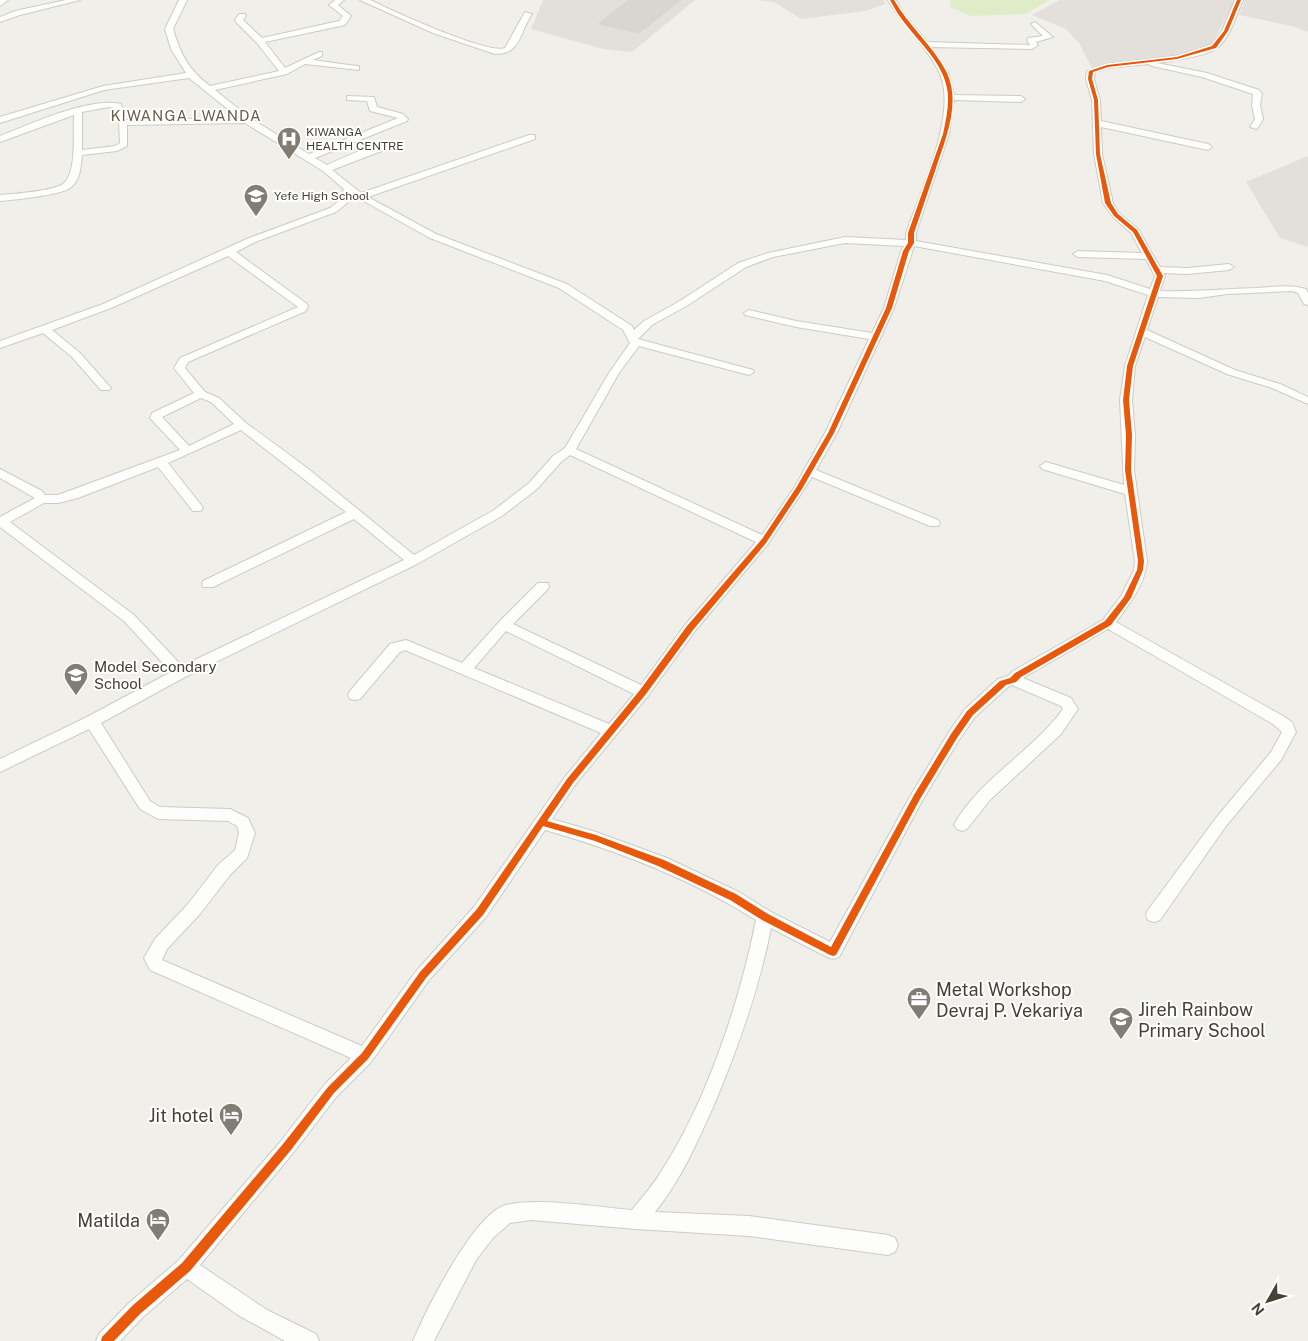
<svg xmlns="http://www.w3.org/2000/svg" width="1308" height="1341" font-family="'Public Sans',sans-serif">
<style>
.industrial{fill:#e3e0db}
.green{fill:#deedc8}
.building{fill:#d8d6d1;stroke:#d9d6d0}
.lines{fill:none;stroke-linecap:round;stroke-linejoin:round}
.minor-casing{stroke:#cdcbc6;stroke-width:2}
.minor{fill:#fdfdfc;fill-rule:evenodd}
.cycleway-casing{stroke:#fff;stroke-width:3}
.cycleway{fill:#e8590c;fill-rule:evenodd}
.labels{text-anchor:middle;dominant-baseline:central;stroke-width:4;stroke-linejoin:round;paint-order:stroke}
.far-poi-label{font-size:12px;fill:#474035;stroke:#fff;text-anchor:start}
.far-quarter-label{font-size:15px;letter-spacing:1px;fill:#6b5e4b;stroke:#fff}
.poi-label{font-size:15px;fill:#474035;stroke:#fff;text-anchor:start}
.near-poi-label{font-size:18px;fill:#474035;stroke:#fff;text-anchor:start}
</style>
<rect width="100%" height="100%" fill="#f0efea"/>
<!-- industrial -->
<path class="industrial" d="M543,0H695L632,52L603,49L531,29Z
M756,0H884L885,4L865,11L801,19L774,2Z
M1060,0H1231L1235,1L1211,46L1161,59L1092,68L1079,43L1066,29L1032,15Z
M1245,0H1308V32L1292,26L1239,15Z
M1308,156V247L1280,238L1246,182Z"/>
<!-- green -->
<path class="green" d="M951,0H1049L1026,14L971,16L950,7Z"/>
<!-- building -->
<path class="building" d="M628,0H681L639,33L598,24Z"/>
<g class="lines">
<defs>
<path id="minor" d="M0,0H8L0,6Z
M66,0H80L20,15L0,22V17L15,11Z
M179,0H187L173,29C181,55 188,69 210,86L279,71L257,43L236,22L235,20L239,14H245L246,16L243,20L262,38L339,21L343,16L329,5L335,0H344L338,5L351,16L345,25L265,42L285,68L319,52H322V56L313,60L356,66H359V70L305,64L287,74L215,90L250,118L309,154L398,118L370,111L367,101L347,100V96L374,97L377,107L403,114L408,119L407,121L315,158L327,165C341,159 378,141 392,143V147L332,170L361,193L529,135H535V139L368,197L436,234L567,284L632,326L634,330L644,321L680,301L738,263L768,253L845,237L906,240V233C920,193 959,111 939,72C926,45 903,26 888,0H896L903,13L927,42L1030,45L1027,40L1028,38L1043,36L1031,24L1035,22L1053,37L1036,42L1038,45L1032,49L931,47L949,74L954,95L1021,96L1025,99L1021,102L954,100L949,134L916,233V241L1107,275L1150,289L1155,276L1146,259L1078,257L1073,254L1078,251L1142,253L1131,233L1113,217L1103,203L1094,154L1092,100L1086,79L1087,71L1107,64L1176,56L1211,45L1222,31L1235,0H1243C1236,15 1231,37 1217,48C1208,56 1170,61 1157,63L1207,73L1259,90L1262,94L1260,105L1263,119L1257,129L1250,127L1255,119L1252,105L1253,94L1202,77L1152,66L1148,64L1108,68L1095,72L1094,79L1100,100L1101,121L1208,144L1212,147L1208,150L1101,127L1102,154L1113,203L1119,213L1138,229L1160,267L1187,268L1229,264L1234,267L1229,270L1187,274L1163,273L1165,276L1160,291C1192,292 1224,289 1256,288C1274,287 1289,284 1306,289L1308,293V305L1304,304L1298,293L1292,291L1227,294L1199,298L1158,297L1147,330L1235,370L1280,384L1308,397V404L1272,388L1227,374L1145,337L1135,366L1132,400L1135,435L1134,470L1147,561C1145,584 1130,604 1116,622L1283,716L1292,722L1296,732L1281,760L1226,826L1160,920L1154,922L1148,920L1146,915L1148,910L1216,818L1271,752L1282,732L1273,724L1108,629L1023,678L1071,698L1078,709L1061,734L990,800L967,829L962,831L957,829L954,825C976,782 1034,750 1063,709L1061,706L1012,685L1008,687L975,717L959,740L922,801L839,957L833,959L827,957L771,928C759,989 738,1048 714,1105C697,1143 681,1180 655,1212L749,1216L888,1235L895,1238L898,1245L895,1252L888,1255L749,1236L636,1229L531,1220L510,1223L493,1238L476,1260L434,1341H413C426,1310 474,1213 506,1205C537,1197 598,1207 632,1210C643,1196 655,1183 664,1167C708,1098 740,1000 756,920C691,879 619,851 545,830L486,917L429,980L371,1062L337,1096L293,1153L200,1265L267,1310L316,1334L319,1341H285L238,1315L187,1279L143,1317L120,1341H96L99,1334L129,1303L179,1260L281,1141L325,1084L351,1058L150,970L144,958L155,939L188,904L218,865L235,850L239,833L237,826L228,821L158,819L140,809L89,729L0,772V759L87,717L171,672L124,621L0,527V517L35,498L0,478V469L42,491L45,495H58L180,450L150,418L152,413L194,393L174,368L180,358L298,307L228,256L111,308L52,330L80,353L109,386L111,388L109,390H101L72,357L43,333L0,348V341L103,304L249,238L330,208L340,200L344,189L323,171L245,123L127,125V146L117,151L82,155C81,167 80,181 70,188C61,195 13,200 0,201V195C13,194 56,191 64,183C77,172 73,132 74,115L0,142V136C31,124 89,97 121,104L126,120L239,118L189,78L104,90L0,123V117L103,86L186,73L171,49L165,29ZM109,107L114,108L119,123L120,143L115,146L82,150V112ZM351,194L430,238L559,288L623,330L630,343L609,373L565,448L553,456L529,483L494,510L414,555L306,467L246,423L219,398L205,392L185,368L188,362L306,311L308,306L307,304L236,252L255,242L336,212L347,203ZM845,243L904,246L901,251L884,308L872,333L796,321L749,310L744,313L745,315L796,327L869,339L825,433L794,488L762,535L576,449L619,373L639,346L749,375L754,372L753,370L638,339L652,325L688,305L746,267L773,257ZM914,246L1105,281L1148,295L1125,366L1120,400L1124,485L1046,462L1040,466L1042,469L1125,494L1135,561L1134,570L1121,596L1103,620L1013,671L1008,676L998,679L965,709L949,732L912,793L830,942L771,912L739,892L667,858L596,832L552,819L575,785L648,696L695,631L768,544L812,477L930,526H938L940,523L938,520L816,470L837,433L894,308ZM201,398L211,402L234,424L189,446L162,417ZM241,430L346,512L203,581L202,584L203,587H213L354,519L404,560L182,666L134,615L10,522L44,503H58L78,498L158,467L193,511H201L203,508L201,505L168,463ZM570,455L756,542L685,625L641,685L513,624L548,589L549,586L548,583H538L499,622L462,663L406,640L390,644L350,691L348,695L350,699L355,700L360,699L400,652L405,650L601,733L565,777L474,907L417,970L362,1046L162,960L167,949L200,914L230,875L247,858L255,833L248,818L230,809L160,807L150,801L101,723L185,677L417,564L502,516L537,489L561,462ZM506,631L634,694L609,724L474,668Z
M360,0H370C391,10 488,55 505,48L525,12L532,14C520,31 521,55 495,54L433,33Z"/>
</defs>
<!-- minor casing -->
<use href="#minor" class="minor-casing"/>
<!-- minor -->
<use href="#minor" class="minor"/>
<defs>
<path id="cycleway" d="M890,0H894C909,26 932,45 946,71C962,103 945,140 935,171C928,192 921,212 914,233V243L909,251L892,308L834,433L802,489L766,543L693,630L646,694L573,783L547,821L596,835L664,860L736,894L768,914L831,947L914,795L951,734L967,711L1000,681L1010,678L1015,673L1105,621L1124,597L1137,570L1138,561L1125,470L1126,435L1123,400L1127,366L1157,276L1133,232L1114,216L1105,203L1096,154L1094,100L1088,79L1089,71L1107,65L1177,57L1212,46L1224,31L1237,0H1241L1228,31L1216,48L1177,59L1108,67L1093,72L1092,79L1098,100L1100,154L1111,203L1118,214L1137,230L1163,276L1133,366L1129,400L1132,435L1131,470L1144,561L1143,570L1131,598L1111,625L1021,677L1016,682L1006,685L973,715L957,738L920,799L836,955L833,956L830,955L762,920L730,900L658,866L595,841L543,826L483,915L426,978L368,1059L334,1093L291,1150L190,1271L140,1314L114,1341H101L102,1337L132,1306L182,1263L283,1144L328,1087L362,1053L420,972L477,909L567,779L640,690L687,626L762,539L796,488L828,433L886,308L903,251L908,243V233L943,134C946,119 950,103 947,88C942,63 922,45 907,26C900,18 895,9 890,0Z"/>
</defs>
<!-- cycleway casing -->
<use href="#cycleway" class="cycleway-casing"/>
<!-- cycleway -->
<use href="#cycleway" class="cycleway"/>
</g>
<!-- icons -->
<defs>
<symbol id="hospital-pin" viewBox="-11 -11 22 30"><path d="M0 17L-7.5 6A9.5 9.5 0 1 1 7.5 6Z" fill="#827d74" stroke="#fff"/><path d="M-5-5h3v3.5h4V-5h3V5h-3V1.5h-4V5h-3Z" fill="#fff"/></symbol>
<symbol id="school-pin" viewBox="-11 -11 22 30"><path d="M0 17L-7.5 6A9.5 9.5 0 1 1 7.5 6Z" fill="#827d74" stroke="#fff"/><path d="M0-5L7-2L0 1L-7-2ZM-4 1L0 2.5L4 1V4Q0 6-4 4Z" fill="#fff"/></symbol>
<symbol id="office-pin" viewBox="-11 -11 22 30"><path d="M0 17L-7.5 6A9.5 9.5 0 1 1 7.5 6Z" fill="#827d74" stroke="#fff"/><path d="M-6-3h4V-5.5h4V-3h4V5H-6ZM-1-4.5V-3h2v-1.5ZM-6 0V1H6V0Z" fill="#fff"/></symbol>
<symbol id="hotel-pin" viewBox="-11 -11 22 30"><path d="M0 17L-7.5 6A9.5 9.5 0 1 1 7.5 6Z" fill="#827d74" stroke="#fff"/><path d="M-6-4.5h1.5V1H6V5H4.5V3h-9V5H-6ZM-4 0a1.8 1.8 0 1 1 3.6 0ZM.5 0V-2.5h3Q6-2.5 6 0Z" fill="#fff"/></symbol>
</defs>
<g fill-rule="evenodd">
<use href="#hospital-pin" x="275" y="125" width="28" height="38"/>
<use href="#school-pin" x="242" y="182" width="28" height="38"/>
<use href="#school-pin" x="62" y="661" width="28" height="38"/>
<use href="#office-pin" x="905" y="985" width="28" height="38"/>
<use href="#school-pin" x="1107" y="1005" width="28" height="38"/>
<use href="#hotel-pin" x="217" y="1101" width="28" height="38"/>
<use href="#hotel-pin" x="144" y="1206" width="28" height="38"/>
</g>
<g class="labels">
<!-- far-poi labels -->
<g class="far-poi-label">
<text x="306" y="132">KIWANGA<tspan x="306" dy="14">HEALTH CENTRE</tspan></text>
<text x="274" y="196">Yefe High School</text>
</g>
<!-- far-quarter labels -->
<g class="far-quarter-label">
<text x="186" y="115">KIWANGA LWANDA</text>
</g>
<!-- poi labels -->
<g class="poi-label">
<text x="94" y="666">Model Secondary<tspan x="94" dy="17">School</tspan></text>
</g>
<!-- near-poi labels -->
<g class="near-poi-label">
<text x="936" y="989">Metal Workshop<tspan x="936" dy="21">Devraj P. Vekariya</tspan></text>
<text x="1138" y="1009">Jireh Rainbow<tspan x="1138" dy="21">Primary School</tspan></text>
<text x="214" y="1115" text-anchor="end">Jit hotel</text>
<text x="140" y="1220" text-anchor="end">Matilda</text>
</g>
</g>
<!-- north arrow -->
<g transform="translate(1268 1301) rotate(231)" stroke="#ffffff" stroke-width="4" paint-order="stroke">
<path d="M0-4L9 19L0 12L-9 19Z" fill="#474035"/>
<text y="-8" font-size="14" font-weight="bold" text-anchor="middle" fill="#474035">N</text>
</g>
</svg>
